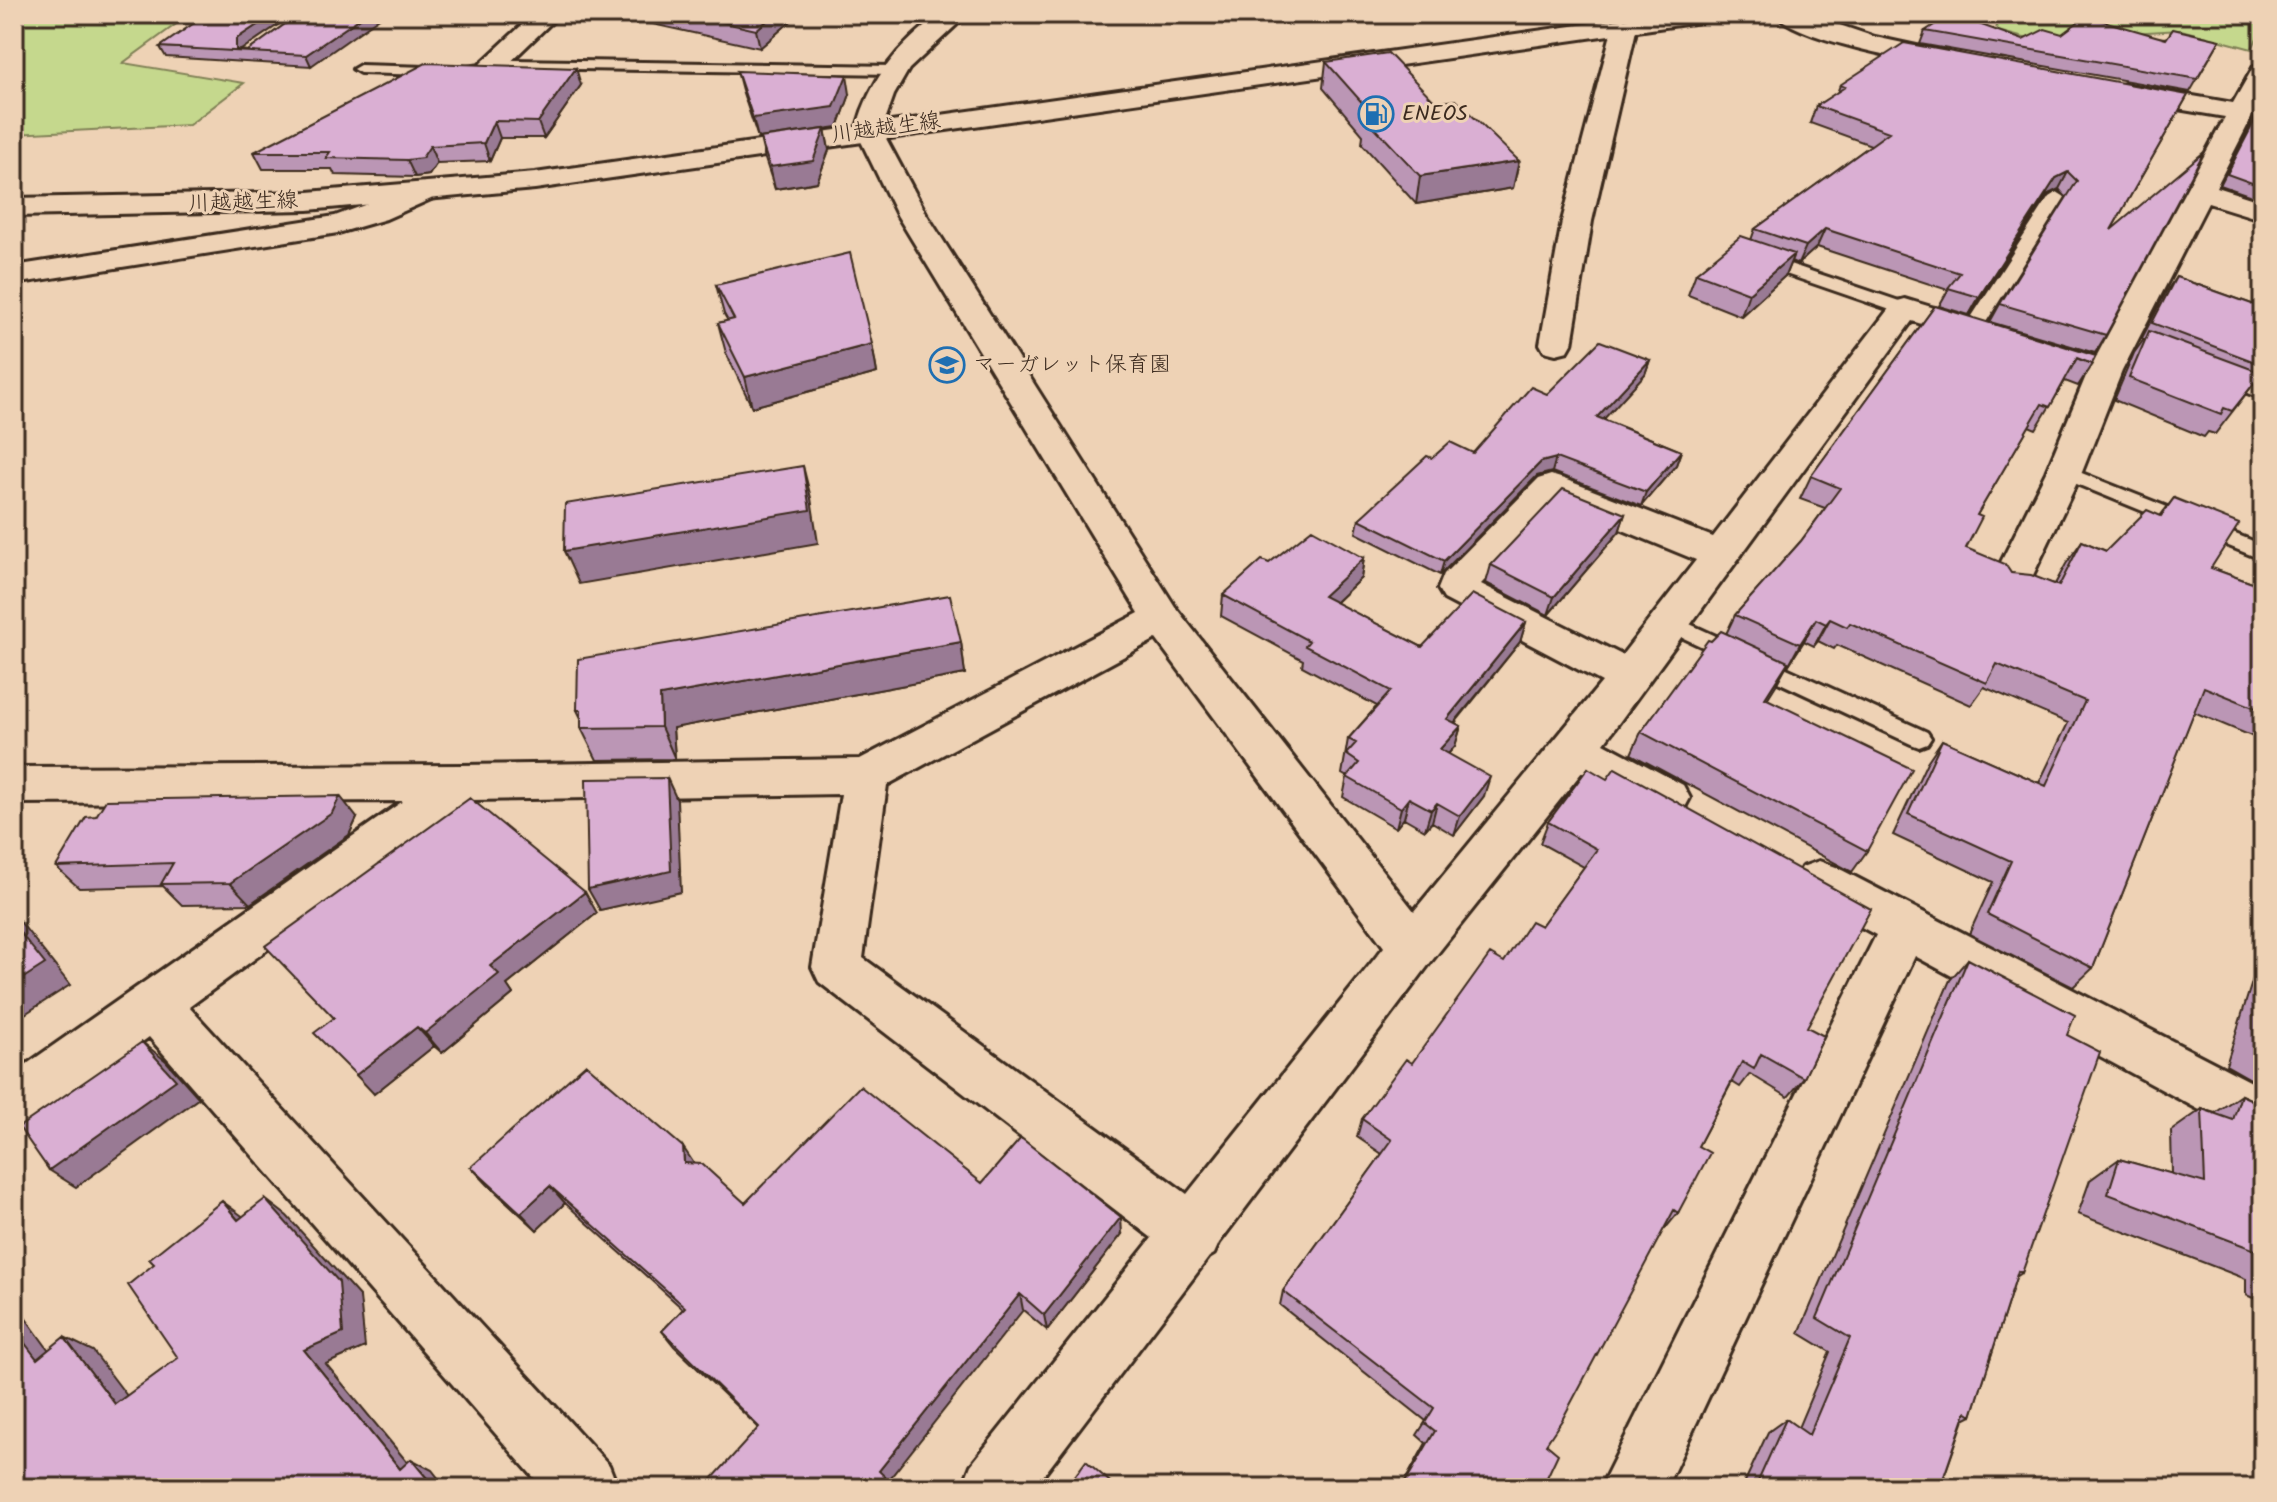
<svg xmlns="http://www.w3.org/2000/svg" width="2277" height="1502" font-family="Kalam,'Klee One',sans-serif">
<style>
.green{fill:#c5d88d;stroke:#808156;stroke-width:2}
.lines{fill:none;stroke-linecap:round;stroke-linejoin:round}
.lane-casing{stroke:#3b2a1e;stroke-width:6}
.street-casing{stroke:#3b2a1e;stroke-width:6}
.secondary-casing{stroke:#3b2a1e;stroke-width:6}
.lane{fill:#eed2b5;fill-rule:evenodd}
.street{fill:#eed2b5;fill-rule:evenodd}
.secondary{fill:#eed2b5;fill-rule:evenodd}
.wall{fill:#bb96b5;stroke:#3b2a1e;stroke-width:2}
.shaded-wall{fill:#997a94;stroke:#3b2a1e;stroke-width:2}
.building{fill:#daafd3;stroke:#3b2a1e;stroke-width:2}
.labels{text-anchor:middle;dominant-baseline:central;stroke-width:6;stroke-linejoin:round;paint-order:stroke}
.far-poi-label{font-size:22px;fill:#3b2a1e;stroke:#eed2b5;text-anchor:start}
.far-street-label{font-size:22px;fill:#3b2a1e;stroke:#eed2b5}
</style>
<rect width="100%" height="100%" fill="#eed2b5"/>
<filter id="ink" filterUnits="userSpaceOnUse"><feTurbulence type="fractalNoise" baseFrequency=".0125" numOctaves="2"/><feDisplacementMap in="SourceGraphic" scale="16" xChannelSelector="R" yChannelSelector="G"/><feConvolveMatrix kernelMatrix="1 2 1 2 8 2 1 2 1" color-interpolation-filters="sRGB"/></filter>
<g filter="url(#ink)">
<!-- green -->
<path class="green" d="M14,14H190L123,63L244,83L189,125L14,134Z
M1955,14H2263V25L2252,49L2181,30L2028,39L1998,31L1994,22Z"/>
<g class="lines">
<defs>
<path id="lane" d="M513,60L893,66L900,70L893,74L513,68L461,76L360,73L353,69L360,65L461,68Z
M2057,192L2065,197L1981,330L1972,335L1966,334L1963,330L2049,197Z
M1760,254L1911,305L1914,309L1905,314L1899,313L1754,263L1752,259L1754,255Z
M2221,372L2263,387V399L2215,381L2212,377Z
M2064,466L2263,545V560L2057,476L2054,472L2057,468Z
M1670,615L1927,732L1931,738L1927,744L1919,747L1911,744L1662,628L1659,623L1662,618Z"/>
<path id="street" d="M534,14H560L499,73H481L478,68L481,63Z
M1776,14H1807L1875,37L1963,56L1966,61L1963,66L1954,68C1919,62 1795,40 1776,14Z
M1625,19L1633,21L1637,26L1592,221L1572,344L1568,351L1556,354L1544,351L1540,344L1562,221L1613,26L1617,21Z
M2263,63V95L2216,187L2263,202V220L2208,203L2122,371L2082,472L2025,592L2011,595L1997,592L1991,582L2046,472L2086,376L1912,321L1604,743L1683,785L1690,798L1683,811L1667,816L1651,811L1582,772L1430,963L1219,1243L1214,1254L1209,1257L1034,1488H962L971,1465L1152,1238L819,982L812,967L841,794L471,800L189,1007L609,1465L618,1488H543L149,1037L33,1122L14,1129V1073L403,801L14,803V767L462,765L860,759L1139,613L897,215L856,131L860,125H878L882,131L927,215L1176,608L1414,911L1602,682L1444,599L1438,589L1444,574L1538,479L1551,475L1564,479L1713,537L1894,302L1905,299L2096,357L2225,117L2124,100L2115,97L2111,92L2115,87L2124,84L2233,103L2254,66ZM1557,503L1696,560L1622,655L1481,584ZM1156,639L1384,947L1187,1194L863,958L887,785Z
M421,184L431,187L435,193L431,199L386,219L338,233L14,284V266L335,216Z
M1819,861L1836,867L2263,1088V1142L2244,1134L1915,956L1666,1488H1600L1876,935L1802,895L1795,881L1802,867Z"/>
<path id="secondary" d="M941,14H968L909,69L894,95L884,123L1657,14H1719L1715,19L1707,21L535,189L308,210L14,216V198L308,192L535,173L857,127C870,79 900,43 941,14Z"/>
</defs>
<!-- lane casing -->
<use href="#lane" class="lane-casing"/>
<!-- street casing -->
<use href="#street" class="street-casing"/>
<!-- secondary casing -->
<use href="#secondary" class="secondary-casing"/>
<!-- lane -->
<use href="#lane" class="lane"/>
<!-- street -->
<use href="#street" class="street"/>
<!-- secondary -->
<use href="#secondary" class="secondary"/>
</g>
<!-- wall -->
<path class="wall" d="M299,14L311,66L166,57L160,47L248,51Z
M608,14H799L760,48Z
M1925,31L2023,40L2062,34L2220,40L2190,92L1920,44Z
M1326,62L1436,103L1519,161L1513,188L1416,204L1362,144L1363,135L1323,88Z
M737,71L850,94L838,127L758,138L742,90Z
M581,85L544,138H500L490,161L437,163L429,175L415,177L335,175L332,169H263L254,152Z
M1840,85L2188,95L2111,230L2106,335L2095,353L1990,322L2000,304L2067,198L2059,189L2046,195L1969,315L1939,306L1948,290L1817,247L1798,264L1791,261L1785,276L1741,316L1688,295L1696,273L1751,240L1755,229L1871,145L1810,123L1816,106L1837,93Z
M2263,105V200L2220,185L2255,117Z
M825,129L829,150L817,182L775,189L765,159L760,138Z
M2176,277L2263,308V372L2215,434L2208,432L2204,437L2114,400L2134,353L2144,339L2142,338L2166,292Z
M716,285L872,344L877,373L752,407L726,353L718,323L728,321L724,314Z
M1935,306L2092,364L2078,386L2065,381L2036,429L2029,426L1977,515L1966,548L2011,573L2055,584L2066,564L2082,541L2106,551L2160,516L2174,498L2211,568L2263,587V741L2194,712L2093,968L2073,987L1969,934L1993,882L1893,835L1927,762L1942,740L2039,783L2068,723L1984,687L1971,705L1837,645L1834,649L1818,641L1814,646L1804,641L1788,666L1787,665L1767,699L1867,851L1852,872L1631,754L1641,732L1711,641L1726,634L1735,615L1801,541L1825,508L1800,499L1811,476Z
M1650,360L1645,374L1603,419L1681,451L1676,465L1641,506L1552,472L1537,476L1440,575L1356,533L1359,519L1432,458L1473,453L1547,394Z
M1625,514L1619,532L1548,615L1486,583L1491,565Z
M1364,558L1361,578L1335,603L1422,647L1526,622L1520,642L1455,723L1461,726L1455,746L1448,754L1484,796L1454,835L1432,822L1425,830L1404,818L1396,828L1343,797L1347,777L1342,774L1348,739L1377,706L1302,666L1303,660L1221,616L1223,595L1269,563Z
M961,642L965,674L673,728L675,759L597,760L581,728V718L577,710Z
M1588,768L1807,1027L1804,1078L1788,1097L1750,1074L1740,1087L1732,1082L1698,1146L1678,1213L1665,1229L1664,1228L1546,1444L1542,1488H1401L1426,1443L1417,1435L1426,1421L1280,1305L1283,1291L1382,1154L1357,1137L1362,1119L1504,962L1541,926L1584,867L1540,843L1548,822Z
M357,818L349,835L250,904L182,905L163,886L79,888L56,867Z
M597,913L507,985L513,994L442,1053L434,1046L374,1094L334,1018Z
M2263,947V1086L2226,1065Z
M1968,959L2067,1035L2022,1273L2016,1277L1972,1416L1964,1420L1940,1488H1742L1768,1432L1786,1419L1798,1428L1830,1352L1799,1333L1950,980Z
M2241,1095L2263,1105V1302L2246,1295V1279L2078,1214L2090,1180L2119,1159L2172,1174L2171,1131L2202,1109L2215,1113Z
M694,1164L745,1203L982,1183L1122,1234L1047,1330L1023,1310L759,1428L674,1346L662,1331L683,1309L565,1203L537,1230L488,1185L471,1167Z"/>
<!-- shaded-wall -->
<path class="shaded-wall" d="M274,14H294L241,50V51L236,50V39Z
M366,14H385L311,66L306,55Z
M775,14H799L760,48L756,30Z
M576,68L581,85L544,138L538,122Z
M847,75L850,94L838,127L758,138L753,118Z
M494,121L500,138L490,161L484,143Z
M825,129L829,150L817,182L775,189L770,167Z
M430,146L437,163L429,175L415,177L407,160Z
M1519,161L1513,188L1416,204L1420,176Z
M2068,172L2059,189L2046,195L1969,315L1979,297L2056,178Z
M1825,229L1817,247L1798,264L1806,246Z
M1794,254L1785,276L1741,316L1749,293Z
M872,344L877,373L752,407L745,377Z
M1650,360L1645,374L1593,431L1597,417Z
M1681,451L1676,465L1641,506L1646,492Z
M1556,458L1552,472L1537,476L1440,575L1444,561L1541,462Z
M803,466L811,498L818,543L579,584L564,551Z
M1625,514L1619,532L1548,615L1554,597Z
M1364,558L1361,578L1320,617L1323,596Z
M1816,619L1804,641L1788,666L1800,644Z
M1830,619L1818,641L1814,646L1826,624Z
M1526,622L1520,642L1441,739L1447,719Z
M961,642L965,674L673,728L675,759L661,727L660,696Z
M1788,662L1776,685L1753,721L1765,698Z
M1461,726L1455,746L1435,769L1440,749Z
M1490,777L1484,796L1454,835L1460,816Z
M667,778L677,800L681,892L600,910L588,889Z
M340,796L357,818L349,835L250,904L230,883Z
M1409,798L1404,818L1396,828L1401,808Z
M1437,803L1432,822L1425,830L1431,810Z
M585,892L597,913L507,985L513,994L442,1053L425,1033L490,966Z
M14,914L70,985L14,1021Z
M417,1027L434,1046L374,1094L356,1075Z
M142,1042L166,1061L199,1098L76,1187L49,1170Z
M683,1147L695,1165L684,1163Z
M550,1186L565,1203L537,1230L521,1213Z
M265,1199L287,1216L360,1297L365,1347L326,1364L422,1480L400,1469L304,1350Z
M222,1201L245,1218L238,1220Z
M1121,1217L1122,1234L1047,1330L1044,1315Z
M1020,1294L1023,1310L887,1482L879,1471Z
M14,1302L61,1367L37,1359L31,1353L14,1329Z
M64,1337L93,1351L143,1417L115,1404Z
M411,1459L432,1470L446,1488H435Z"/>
<!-- building -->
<path class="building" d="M207,14H274L236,39V50L248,51L299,14H366L306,55L160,47Z
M685,14H775L756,30Z
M1951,14L2023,40L2045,29L2062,34L2086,16L2166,39L2173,29L2220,40L2197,79L1925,31Z
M1904,43L2188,95L2111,230L2204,152L2106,335L2000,304L2077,181L2068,172L2056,178L1979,297L1948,288L1960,273L1825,229L1806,246L1755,229L1889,132L1816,106L1845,87L1840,85Z
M1388,53L1436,103L1456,100L1519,161L1420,176L1365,117L1374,116L1326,62Z
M426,63L576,68L538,122L494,121L484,143L430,146L422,158L407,160L326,158L330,152H254Z
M737,71L847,75L834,107L753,118Z
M2263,105V187L2227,174Z
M825,129L813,161L770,167L760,138Z
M1741,236L1794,254L1749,293L1696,273Z
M850,253L872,344L745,377L718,323L734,319L716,285Z
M2176,277L2263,308V365L2152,323Z
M1935,306L2096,356L2092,364L2077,358L2050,407L2042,404L1977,515L1982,517L1966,548L2005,564L2011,573L2031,575L2059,586L2082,541L2106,551L2147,510L2161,516L2174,498L2239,524L2211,568L2263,587V711L2204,687L2093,968L1987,914L2011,861L1908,814L1942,740L2046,786L2085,701L1997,664L1987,683L1850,623L1847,627L1830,619L1826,624L1816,619L1800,644L1735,615L1801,541L1840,488L1811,476Z
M2149,331L2262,373L2232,411L2224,408L2221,414L2129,378Z
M1600,341L1650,360L1597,417L1681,451L1646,492L1556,458L1541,462L1444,561L1359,519L1427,456L1432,458L1450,442L1473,453L1531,387L1547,394Z
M803,466L810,510L564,551L565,504Z
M1563,489L1625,514L1554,597L1491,565Z
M1312,529L1364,558L1323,596L1422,647L1472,594L1526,622L1447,719L1461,726L1440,749L1490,777L1460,816L1437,803L1431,810L1409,798L1401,808L1347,777L1359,763L1346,754L1356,743L1348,739L1391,691L1305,646L1309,641L1223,595L1262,560L1269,563Z
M950,595L961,642L660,696L661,727L581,728V710H577L578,659Z
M1721,631L1788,662L1765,698L1912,769L1867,851L1641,732L1708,640L1711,641Z
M1588,768L1607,779L1615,768L1871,909L1807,1027L1824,1036L1804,1078L1761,1054L1754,1069L1742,1062L1698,1146L1710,1153L1678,1213L1674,1210L1562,1420L1546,1444L1558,1454L1542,1488H1402L1435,1431L1425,1423L1434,1408L1283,1291L1392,1140L1362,1119L1406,1059L1412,1063L1490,954L1504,962L1531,921L1541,926L1597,849L1548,822Z
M667,778L671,871L588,889L586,779Z
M340,796L332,813L230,883L161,884L173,863L56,867L86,817L96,816L106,800Z
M470,798L585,892L490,966L499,974L425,1033L417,1027L356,1075L314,1033L334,1018L265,946Z
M14,925L45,964L14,984Z
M1968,959L2075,1015L2067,1035L2100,1052L2022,1273L2018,1271L1972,1416L1966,1412L1940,1488H1755L1786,1419L1809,1435L1850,1338L1817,1318Z
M2263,1023V1046L2257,1042Z
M142,1042L176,1080L49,1170L19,1127Z
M586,1064L683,1147L684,1163L702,1164L745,1203L860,1086L982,1183L1021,1138L1121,1217L1044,1315L1020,1294L879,1471L897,1488H721L712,1479L759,1427L662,1331L685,1307L550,1186L521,1213L471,1167Z
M2241,1095L2263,1105V1253L2108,1194L2119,1159L2205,1183L2202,1109L2233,1120Z
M265,1199L339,1282L343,1333L304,1350L400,1469L411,1459L435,1488H14V1329L37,1359L64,1337L115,1404L178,1358L128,1285L154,1264L149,1259L222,1201L238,1220Z
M1086,1461L1117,1488H1066Z"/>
</g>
<!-- icons -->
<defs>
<symbol id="fuel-ring" viewBox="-11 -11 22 22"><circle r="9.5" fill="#eed2b5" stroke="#1f6fb2" stroke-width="1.5"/><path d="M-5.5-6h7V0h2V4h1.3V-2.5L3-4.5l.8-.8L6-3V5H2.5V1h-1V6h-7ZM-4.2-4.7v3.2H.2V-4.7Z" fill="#1f6fb2"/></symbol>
<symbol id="school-ring" viewBox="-11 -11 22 22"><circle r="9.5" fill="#eed2b5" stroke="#1f6fb2" stroke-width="1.5"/><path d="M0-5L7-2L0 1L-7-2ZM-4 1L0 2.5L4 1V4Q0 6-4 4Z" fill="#1f6fb2"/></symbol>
</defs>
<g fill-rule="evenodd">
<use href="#fuel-ring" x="1356" y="94" width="40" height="40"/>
<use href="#school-ring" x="927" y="345" width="40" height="40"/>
</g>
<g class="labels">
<!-- far-poi labels -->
<g class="far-poi-label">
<text x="1402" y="114">ENEOS</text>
<text x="973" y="365">マーガレット保育園</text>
</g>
<!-- far-street labels -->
<g class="far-street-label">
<text transform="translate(886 129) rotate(-8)">川越越生線</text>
<text transform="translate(243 203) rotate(-2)">川越越生線</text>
</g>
</g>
<!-- margin -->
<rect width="2277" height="1502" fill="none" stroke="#eed2b5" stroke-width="48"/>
<rect x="24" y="24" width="2229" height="1454" fill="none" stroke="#3b2a1e" stroke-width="3" filter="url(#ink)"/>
</svg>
